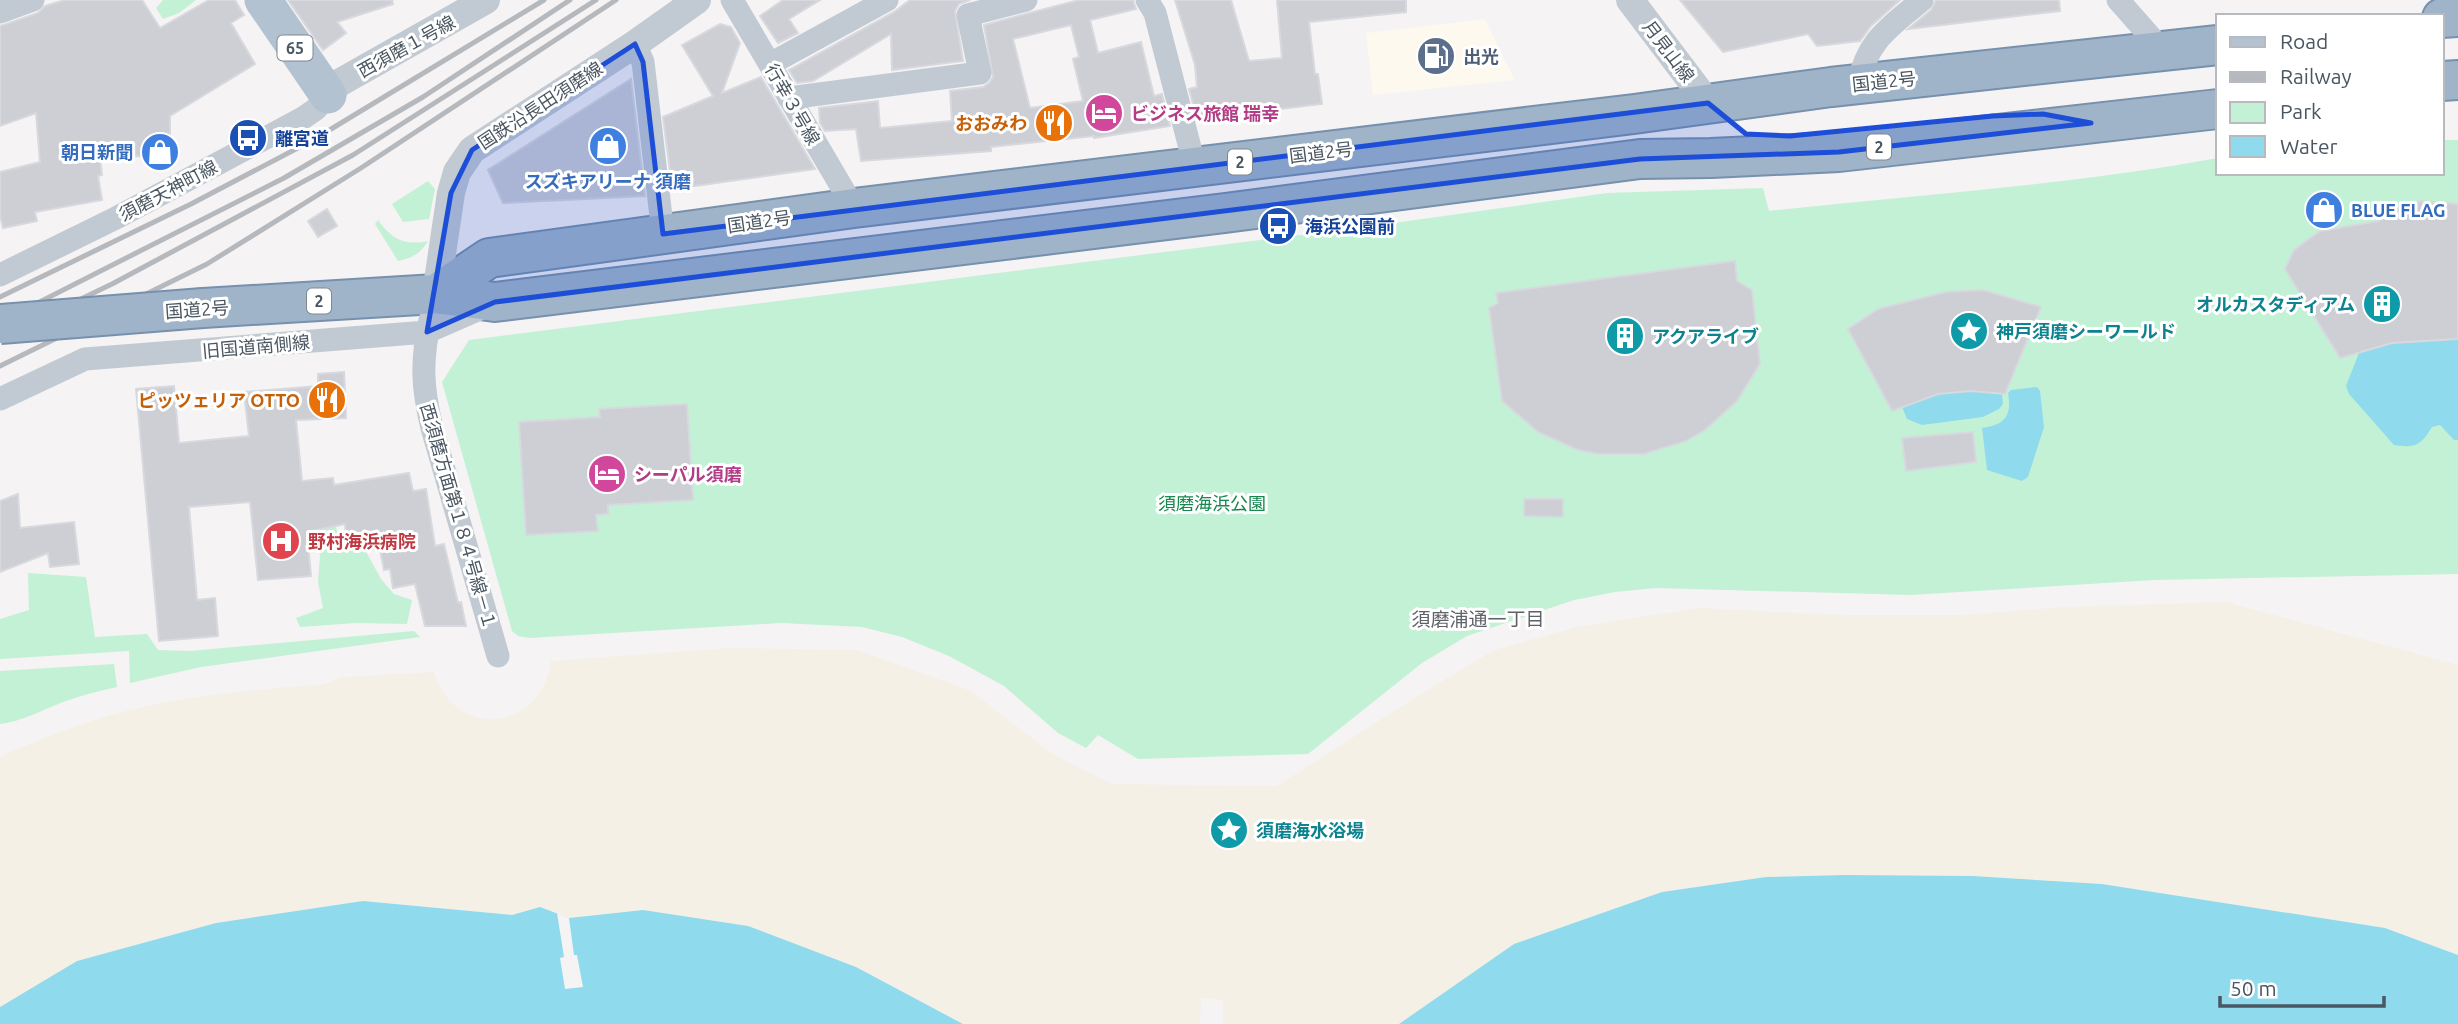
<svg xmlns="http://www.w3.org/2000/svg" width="2458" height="1024" font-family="Ubuntu,'Noto Sans JP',sans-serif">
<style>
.commercial{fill:#fdf9ef}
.green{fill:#c3f1d5}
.sand{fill:#f5f0e5}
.water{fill:#90daee}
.pier{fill:#f5f3f3}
.building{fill:#cdcfd5;stroke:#d7d9de;stroke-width:2;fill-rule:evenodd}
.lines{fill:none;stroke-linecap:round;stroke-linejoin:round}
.trunk-casing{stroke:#7690ad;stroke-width:42}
.minor{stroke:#c1cad2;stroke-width:23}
.tertiary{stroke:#c1cad2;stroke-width:28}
.primary{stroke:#b3c2d1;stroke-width:37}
.trunk{stroke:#9fb4c9;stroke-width:38}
.rail{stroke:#b5b8bd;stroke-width:5}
.trunk-bridge-casing{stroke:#7690ad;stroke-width:42;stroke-linecap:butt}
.trunk-bridge{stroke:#9fb4c9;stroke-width:38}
.marked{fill:#1d4ed8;fill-opacity:0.2;stroke:#1d4ed8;stroke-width:5;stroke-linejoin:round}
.labels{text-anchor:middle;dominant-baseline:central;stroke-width:6;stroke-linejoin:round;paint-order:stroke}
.shield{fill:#fff;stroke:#808990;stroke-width:2}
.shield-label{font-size:16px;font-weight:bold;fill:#4a5661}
.street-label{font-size:18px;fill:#4a5661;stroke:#fff}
.service-label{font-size:18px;font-weight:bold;fill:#4e5e75;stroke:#fff;text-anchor:start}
.hotel-label{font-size:18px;font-weight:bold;fill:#b23c85;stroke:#fff;text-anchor:start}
.food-label{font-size:18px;font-weight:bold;fill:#c56008;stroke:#fff;text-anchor:end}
.transit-label{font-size:18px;font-weight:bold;fill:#164399;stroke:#fff;text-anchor:start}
.shop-label{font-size:18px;font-weight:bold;fill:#366cbe;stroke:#fff;text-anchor:end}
.culture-label{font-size:18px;font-weight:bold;fill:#0d838f;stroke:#fff;text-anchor:start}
.park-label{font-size:18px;fill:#17864f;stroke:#fff}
.health-label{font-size:18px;font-weight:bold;fill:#be3a42;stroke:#fff;text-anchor:start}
.neighbourhood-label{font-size:19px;fill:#5f6368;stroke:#fff}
</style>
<rect width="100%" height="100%" fill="#f5f3f3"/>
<!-- commercial -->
<path class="commercial" d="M1485,19L1515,80L1373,95L1366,33Z"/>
<!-- green -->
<path class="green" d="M163,0H196L179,13L163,19L156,8Z
M2442,140H2458V574L2154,580L1910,595L1656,588L1615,592L1574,600L1467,636L1422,663L1308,754L1138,759L1098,735L1086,748L1058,733L1004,686L949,656L902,637L862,627L781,623L529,638L518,636L512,631L442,382L469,340L1394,223L1607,193L1763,188L1769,211C1919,195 2070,185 2218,158V173H2442Z
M428,181L435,189L429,219L403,222L392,204Z
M378,220C391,239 405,246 428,241C420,254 412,258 398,261L375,224Z
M332,510L337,531L363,546L381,579L394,594L412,600L407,624L356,623L300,627L296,618L323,608L318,582L320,556L313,515Z
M28,573L86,577L95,637L147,634L158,650L190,651L414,631L420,637L201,667L130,683L129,651L0,659V619L29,610Z
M114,664L117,687C98,691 80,696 63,702C42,710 21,722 0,724V671Z"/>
<!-- sand -->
<path class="sand" d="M2226,602L2458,665V955L2385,928L2102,884L1973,876L1766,877L1662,892L1514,944L1399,1024H1223V1000L1201,998L1200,1024H963L856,967L643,910L569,918L540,907L512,915L363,901L216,923L77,961L0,1007V758L7,753C45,738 83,722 123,712C189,694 257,690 325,684L341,677L434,672C455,741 542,732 551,661L730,648L857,650L969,690L1054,755L1112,784L1277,786L1421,694L1494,650L1577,627L1698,608L1844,615H1960L2066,607Z"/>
<!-- water -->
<path class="water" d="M2443,339H2458V440H2454L2440,425L2432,427C2420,446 2416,448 2394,445L2349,394L2346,386L2359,353L2392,343Z
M2037,387L2040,391L2044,427L2028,477L2022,481L1987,470L1982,428C2005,425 2012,416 2008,393L2011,390Z
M1971,391L2002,394L2003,404L1999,409L1983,417L1922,425L1907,419L1902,407L1938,394Z
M1845,875L1973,876L2102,884L2385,928L2458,955V1024H1399L1514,944L1662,892L1766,877Z
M363,901L512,915L540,907L569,918L643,910L748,926L856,967L963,1024H0V1007L77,961L216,923Z"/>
<!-- pier -->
<path class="pier" d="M557,913L569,918L574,955H577L583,987L565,989L560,958L564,957Z"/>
<!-- building -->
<path class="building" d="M65,0H142L160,28L209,0H235L244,15L231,23L255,64L170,116V167H153V156L100,157L102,175L98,176L102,200L35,212L37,221L3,228L0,215V172L40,162L36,113L0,126V26L38,13L45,6Z
M288,0H392L393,4L337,22L346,33L323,50Z
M783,0H820L789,19L798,33L778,43L760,16Z
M910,0H970L959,4L955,11L963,61L892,70L891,34L813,81L797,83L789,70L894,12Z
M1079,0H1133L1136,9L1090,20L1098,53L1141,42L1154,96L1162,94L1170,126L1094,138V136L991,147V151L861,161L856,129L825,131L820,123L819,108L878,101L880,128L952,121L950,91L983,87L989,83L993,77L984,25ZM1071,25L1079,57L1073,59L1083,101L1030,108L1013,39Z
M1175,0H1231L1249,61L1282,58L1277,0H1406V12L1309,22L1315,74H1318L1322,104L1197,119L1189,89L1197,87L1195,65Z
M1680,0H1900L1871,26L1860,41L1817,46L1808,34L1723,52Z
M1936,0H2059L2060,11L1908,29L1931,10Z
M720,24L731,27L740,43L722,93L761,77L815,169L695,186L672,187L663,117L713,96L682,45Z
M631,79L645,196L503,203L488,170Z
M2421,201L2458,204V339L2392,343L2340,358L2285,269L2294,250L2320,231L2379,221V211Z
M327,209L337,226L318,237L308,221Z
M1735,261L1737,281L1752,290L1760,364L1737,401L1705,430L1686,441L1644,454H1600L1578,450L1538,432L1502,401L1489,308L1498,303L1496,293Z
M1983,290L2041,307L2005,394L1971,391L1938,394L1892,411L1848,329L1878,309L1946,292Z
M344,372L346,418L296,420L302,481L333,478L334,485L409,473L413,491L426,489L435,546L444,544L458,603L461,602L466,626H425L415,584L393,588L390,569L384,570L380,549L372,550L369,531L346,535L345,524L307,532L311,576L258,580L250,502L189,507L197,600L215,598L218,636L159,641L136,389L174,386L179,443L249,436L244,392L318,386V374Z
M687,404L693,500L608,505V514L596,515L598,531L526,535L519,422L600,417L599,409Z
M1973,432L1976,462L1906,471L1902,438Z
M18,494L20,528L74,522L79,564L50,567L48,553L0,572V501Z
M1524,499H1563V517L1524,516Z"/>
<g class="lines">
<defs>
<path id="trunk" d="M2442,18L2458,17
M2442,81L2458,80
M436,294L489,258L854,208L1634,114L1831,87L2218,45
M203,308L436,294L495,302L1225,213L1640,159L1711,158L1839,152L2218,109"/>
</defs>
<!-- trunk casing -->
<use href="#trunk" class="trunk-casing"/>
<!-- minor -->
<path class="minor" d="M732,0L854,208
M1147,0L1155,13L1195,167
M2118,0L2164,52
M0,12L33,0
M635,44L643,62L663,234
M770,64L887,0
M1858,84C1868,39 1889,28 1922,0
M789,98L980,73L968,15L1026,0
M0,275L116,218L303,118L316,109L328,95
M430,320C421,361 422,387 432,428L498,656
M0,399L85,359L427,332L489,305"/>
<!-- tertiary -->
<path class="tertiary" d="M1630,0L1708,103
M328,95L339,83L486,0
M436,294L451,193L457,172L472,150L635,44L697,0"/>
<!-- primary -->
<path class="primary" d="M263,0L328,95"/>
<!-- trunk -->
<use href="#trunk" class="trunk"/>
<!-- rail -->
<path class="rail" d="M0,297L191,204L313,140L544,0
M0,322L284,178L423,97L570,0
M0,338L112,284L353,155L596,0
M0,366L207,264L361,168L616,0"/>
<defs>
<path id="trunk-bridge" d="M0,324L203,308"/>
</defs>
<!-- trunk-bridge casing -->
<use href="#trunk-bridge" class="trunk-bridge-casing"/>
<!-- trunk-bridge -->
<use href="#trunk-bridge" class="trunk-bridge"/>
</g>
<!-- marked area -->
<path class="marked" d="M635,44L643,62L663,234L1708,103L1746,134L1790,136L1993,116L2043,114L2091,123L1839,152L1640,159L495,302L427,332L451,193L472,150Z"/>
<!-- icons -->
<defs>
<symbol id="fuel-disc" viewBox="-11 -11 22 22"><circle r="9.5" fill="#5c6f8a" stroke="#fff"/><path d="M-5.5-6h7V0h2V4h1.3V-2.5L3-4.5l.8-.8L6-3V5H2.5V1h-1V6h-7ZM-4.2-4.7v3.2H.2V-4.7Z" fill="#fff"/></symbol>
<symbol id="hotel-disc" viewBox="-11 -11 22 22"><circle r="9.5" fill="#d1479c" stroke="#fff"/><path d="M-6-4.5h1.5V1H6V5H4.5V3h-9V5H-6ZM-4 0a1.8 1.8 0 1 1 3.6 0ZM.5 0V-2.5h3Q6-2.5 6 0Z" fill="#fff"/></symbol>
<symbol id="restaurant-disc" viewBox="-11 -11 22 22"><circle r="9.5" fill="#e8710a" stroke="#fff"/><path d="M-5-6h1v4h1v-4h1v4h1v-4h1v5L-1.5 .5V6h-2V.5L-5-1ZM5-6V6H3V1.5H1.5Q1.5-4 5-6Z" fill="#fff"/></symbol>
<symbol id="bus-disc" viewBox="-11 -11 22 22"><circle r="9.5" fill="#1a4fb4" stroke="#fff"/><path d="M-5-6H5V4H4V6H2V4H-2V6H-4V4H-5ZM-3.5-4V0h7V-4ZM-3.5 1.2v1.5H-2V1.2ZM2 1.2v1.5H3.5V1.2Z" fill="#fff"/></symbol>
<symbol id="shop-disc" viewBox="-11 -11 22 22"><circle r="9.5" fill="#3f7fe0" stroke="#fff"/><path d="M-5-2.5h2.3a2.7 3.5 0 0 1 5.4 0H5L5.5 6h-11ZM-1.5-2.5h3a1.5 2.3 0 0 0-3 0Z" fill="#fff"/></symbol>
<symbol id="building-disc" viewBox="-11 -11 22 22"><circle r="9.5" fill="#0f9aa8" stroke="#fff"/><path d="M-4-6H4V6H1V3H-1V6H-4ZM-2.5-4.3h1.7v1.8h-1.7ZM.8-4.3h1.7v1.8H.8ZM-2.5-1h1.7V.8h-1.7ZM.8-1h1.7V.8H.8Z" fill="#fff"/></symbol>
<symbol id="sight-disc" viewBox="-11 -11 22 22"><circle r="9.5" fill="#0f9aa8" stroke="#fff"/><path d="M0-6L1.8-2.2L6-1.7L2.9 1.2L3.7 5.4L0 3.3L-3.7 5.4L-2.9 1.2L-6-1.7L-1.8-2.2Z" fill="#fff"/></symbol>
<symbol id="hospital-disc" viewBox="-11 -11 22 22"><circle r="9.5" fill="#e0444e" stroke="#fff"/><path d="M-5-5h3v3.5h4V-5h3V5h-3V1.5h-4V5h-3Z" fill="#fff"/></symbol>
</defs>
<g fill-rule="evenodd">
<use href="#fuel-disc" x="1414" y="34" width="44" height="44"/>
<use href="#hotel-disc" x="1082" y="91" width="44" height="44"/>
<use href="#restaurant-disc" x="1032" y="101" width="44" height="44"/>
<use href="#bus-disc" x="226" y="116" width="44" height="44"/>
<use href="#shop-disc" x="586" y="124" width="44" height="44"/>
<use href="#shop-disc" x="138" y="130" width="44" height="44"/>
<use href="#shop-disc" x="2302" y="188" width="44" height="44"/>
<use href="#bus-disc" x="1256" y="204" width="44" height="44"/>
<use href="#building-disc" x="2360" y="282" width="44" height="44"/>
<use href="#sight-disc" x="1947" y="309" width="44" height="44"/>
<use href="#building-disc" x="1603" y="314" width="44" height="44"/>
<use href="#restaurant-disc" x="305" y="378" width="44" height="44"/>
<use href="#hotel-disc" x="585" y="452" width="44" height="44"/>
<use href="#hospital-disc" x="259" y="519" width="44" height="44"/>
<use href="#sight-disc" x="1207" y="808" width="44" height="44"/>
</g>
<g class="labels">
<!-- shield labels -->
<g class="shield">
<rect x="277.5" y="35.5" width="35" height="25" rx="5"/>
<rect x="1867" y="134.5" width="24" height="25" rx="5"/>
<rect x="1228" y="149.5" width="24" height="25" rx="5"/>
<rect x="307" y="288.5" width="24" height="25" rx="5"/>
</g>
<g class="shield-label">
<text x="295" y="48">65</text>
<text x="1879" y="147">2</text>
<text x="1240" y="162">2</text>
<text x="319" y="301">2</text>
</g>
<!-- street labels -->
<g class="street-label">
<text transform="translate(406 46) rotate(-29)">西須磨１号線</text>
<text transform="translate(1669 51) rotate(53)">月見山線</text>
<text transform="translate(1884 81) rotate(-6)">国道2号</text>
<text transform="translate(793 104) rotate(60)">行幸３号線</text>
<text transform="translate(540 105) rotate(-33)">国鉄沿長田須磨線</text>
<text transform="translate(1321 152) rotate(-7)">国道2号</text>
<text transform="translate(168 190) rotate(-28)">須磨天神町線</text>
<text transform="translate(759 221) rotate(-8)">国道2号</text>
<text transform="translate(197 309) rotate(-4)">国道2号</text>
<text transform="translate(256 346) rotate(-5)">旧国道南側線</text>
<text transform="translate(459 516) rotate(74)">西須磨方面第１８４号線－１</text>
</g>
<!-- service labels -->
<g class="service-label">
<text x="1463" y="56">出光</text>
</g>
<!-- hotel labels -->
<g class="hotel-label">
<text x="1131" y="113">ビジネス旅館 瑞幸</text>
<text x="634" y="474">シーパル須磨</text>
</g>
<!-- food labels -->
<g class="food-label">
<text x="1027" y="123">おおみわ</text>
<text x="300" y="400">ピッツェリア OTTO</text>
</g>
<!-- transit labels -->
<g class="transit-label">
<text x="275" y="138">離宮道</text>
<text x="1305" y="226">海浜公園前</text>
</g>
<!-- shop labels -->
<g class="shop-label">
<text x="133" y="152">朝日新聞</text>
<text x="608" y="181" text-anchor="middle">スズキアリーナ 須磨</text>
<text x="2351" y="210" text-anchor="start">BLUE FLAG</text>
</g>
<!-- culture labels -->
<g class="culture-label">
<text x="2355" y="304" text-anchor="end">オルカスタディアム</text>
<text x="1996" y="331">神戸須磨シーワールド</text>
<text x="1652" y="336">アクアライブ</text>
<text x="1256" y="830">須磨海水浴場</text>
</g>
<!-- park labels -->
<g class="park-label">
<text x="1212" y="503">須磨海浜公園</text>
</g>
<!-- health labels -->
<g class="health-label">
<text x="308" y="541">野村海浜病院</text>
</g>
<!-- neighbourhood labels -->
<g class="neighbourhood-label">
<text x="1478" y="619">須磨浦通一丁目</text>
</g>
</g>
<!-- legend -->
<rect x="2216" y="14" width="228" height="161" fill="#ffffff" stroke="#b7bbc0" stroke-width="2"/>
<rect x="2230" y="37" width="35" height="10" fill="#b3c2d1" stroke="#b7bbc0" stroke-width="2"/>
<text x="2280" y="49" font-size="21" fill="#4a5661">Road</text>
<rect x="2230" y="72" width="35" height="10" fill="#b5b8bd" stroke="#b7bbc0" stroke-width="2"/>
<text x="2280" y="84" font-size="21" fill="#4a5661">Railway</text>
<rect x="2230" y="102" width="35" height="21" fill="#c3f1d5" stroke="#b7bbc0" stroke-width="2"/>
<text x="2280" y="119" font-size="21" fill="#4a5661">Park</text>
<rect x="2230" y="136" width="35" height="21" fill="#90daee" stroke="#b7bbc0" stroke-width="2"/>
<text x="2280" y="154" font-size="21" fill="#4a5661">Water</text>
<!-- scale -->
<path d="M2220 996v10h164v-10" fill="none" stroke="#4a5661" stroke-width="3.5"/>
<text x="2230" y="996" font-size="21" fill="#4a5661" stroke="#ffffff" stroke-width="5" paint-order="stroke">50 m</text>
</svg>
